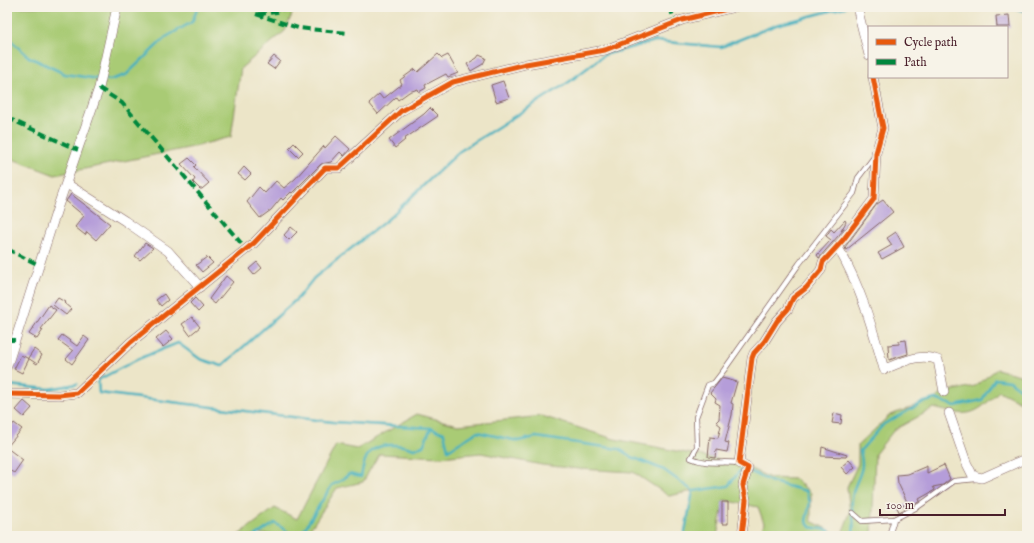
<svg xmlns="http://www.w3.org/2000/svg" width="1034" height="543" font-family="'IM FELL English',serif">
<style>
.green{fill:#a9cb74;stroke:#7a7550}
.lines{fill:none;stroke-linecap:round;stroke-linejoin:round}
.stream{stroke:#42b0bf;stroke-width:2.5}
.building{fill:#b59dd9}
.lane-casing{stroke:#836462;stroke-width:6}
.street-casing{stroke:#836462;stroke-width:10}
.lane{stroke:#fff;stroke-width:4.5}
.street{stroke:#fff;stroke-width:9}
.quiet{stroke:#00873e;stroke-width:4;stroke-dasharray:8 4;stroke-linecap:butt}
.cycleway-casing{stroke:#f7f3e8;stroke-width:8}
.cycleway{stroke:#e8590c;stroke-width:5}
</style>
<rect width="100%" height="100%" fill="#f7f3e8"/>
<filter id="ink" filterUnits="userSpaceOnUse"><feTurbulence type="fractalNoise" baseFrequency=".025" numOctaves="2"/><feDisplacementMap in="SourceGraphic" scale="8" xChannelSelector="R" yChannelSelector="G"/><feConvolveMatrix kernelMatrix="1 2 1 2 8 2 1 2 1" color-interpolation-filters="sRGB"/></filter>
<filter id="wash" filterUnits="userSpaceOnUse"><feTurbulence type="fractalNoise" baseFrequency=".012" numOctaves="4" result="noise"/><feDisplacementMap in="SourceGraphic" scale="16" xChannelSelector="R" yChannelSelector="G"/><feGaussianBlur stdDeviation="0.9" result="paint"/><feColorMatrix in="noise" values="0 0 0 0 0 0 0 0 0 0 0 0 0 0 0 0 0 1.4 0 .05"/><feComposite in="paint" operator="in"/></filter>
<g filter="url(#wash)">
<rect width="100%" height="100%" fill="#ece5c8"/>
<!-- green -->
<path class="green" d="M7,7H295L285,31L241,68L231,137L188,148L55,175L7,157Z
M997,369L1027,377V405L999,391C974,417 968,417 934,408L894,430L875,454L872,536H760L764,523L758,507L724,500L717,536H684L693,491L669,496L633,472L579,469L542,465L481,453L441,457L379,454L363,482L337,488L313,525L303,536L258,534L256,536H237L275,508L297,519L336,445L357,449L417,414L458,425L542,416L614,439L739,463L770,478L795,479L811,493V521L841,536L850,513L847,487L858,464V445L890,415L935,399L944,392L975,386Z"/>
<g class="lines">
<!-- stream -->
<path class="stream" d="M1008,7L1025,11
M7,37L29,57L65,74L98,79
M103,79L110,80L126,75L166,37L192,22L198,7
M7,385L49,389L77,384
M431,428L333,422L99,393L98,380L138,359L178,343L200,359L222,366L298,298L314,278L388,219L460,151L569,82L604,55L655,41L721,47L776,25L845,7
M749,471L772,482L806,491L810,502L806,521L810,527L828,530L835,536
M255,536L275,523L288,532L289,536
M300,536L332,485L342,480L349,474L361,477C362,471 364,462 367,456C376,441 401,444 414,449L423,446L431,428L444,433L448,450L477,432L518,441L536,437L619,449L632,457L664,470L693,491L728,486L742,468
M684,536L693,491
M852,536C857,525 850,510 852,499C854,478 867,474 860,451L884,424L922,403L935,399L955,406L982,400L995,379L1010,381L1027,395"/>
</g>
<g id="blocks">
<!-- building -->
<path class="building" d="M1009,15L1010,27H997L996,16Z
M438,54L442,58L448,55L458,73L448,77L446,74L425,85L426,88L419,92L418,89L409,92L398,100L396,97L378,114L369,103L379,94L383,99L402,84L400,80L415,69L418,72Z
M479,55L486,58L483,64L471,71L467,64L477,58Z
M274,56L280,61L274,69L267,64Z
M503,81L509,98L496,102L491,85Z
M430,108L438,116L404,139L405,140L395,148L389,140L424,114Z
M336,136L350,149L344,156L340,152L331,162L321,164L292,193L291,192L283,200L281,198L271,210L260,218L247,202L259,187L265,193L276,181L284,188L295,179L324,146L325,148Z
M294,143L303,152L298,157L289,148Z
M189,158L196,165L194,167L209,183L202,189H200L193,182L195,179L181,164Z
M244,167L251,174L245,180L238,174Z
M71,194L110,224L96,240L87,232L85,235L75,227L84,216L66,201Z
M883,200L893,212L846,250L845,247L877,204Z
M845,220L846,222L841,231L845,228L819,258L817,255L831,240L826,236L831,229L834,232Z
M291,227L297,232L289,240L284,235Z
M896,232L904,247L882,259L878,253L892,245L887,238Z
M145,243L153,248L140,260L135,256Z
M207,257L213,263L202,272L196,265Z
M257,262L262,268L254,275L249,269Z
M226,276L233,282L215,304L209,299Z
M164,294L168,300L161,306L156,300Z
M58,298L65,302L64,303L71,309L66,315L53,305Z
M195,298L203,307L198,312L190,303Z
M49,305L56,310L41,329L43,330L37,339L29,334Z
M192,317L200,327L190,335L182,324Z
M166,331L173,339L163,347L156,339Z
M62,335L77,346L84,336L89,340L72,364L66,359L73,351L58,340Z
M906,340L908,354L889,360L888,345L899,344V341Z
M34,349L42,355L37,364L28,358Z
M21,355L29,359L22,373L14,369Z
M722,378L737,382L731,403L733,404L732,415L725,442L729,443L727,452L716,450L715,458L708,457L710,437L718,438L721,426L716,422L719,419L720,405L715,402L716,399L710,393Z
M24,401L32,408L24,417L16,410Z
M834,413L842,415L841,424L832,423Z
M14,423L22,429L7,447V432Z
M822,447L847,455L846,457L821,456Z
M7,448L23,460L14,473L7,469Z
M849,460L855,467L847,474L841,467Z
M944,465L950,479L943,485L933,487L935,490L919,499L920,501L917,503L899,512L897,507L908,504L898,483L897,475L908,474L927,466V473Z
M722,502H728V524H722Z"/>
</g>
</g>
<g filter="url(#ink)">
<use href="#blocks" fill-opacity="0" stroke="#836462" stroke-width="1"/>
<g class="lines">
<defs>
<path id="lane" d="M739,463C723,461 706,465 691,458L697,447L696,417L708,385L714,383L724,370L799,264L854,193L858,178L874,157
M853,513L862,521L894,519L919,506L954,481L976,479
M889,536L894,519"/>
<path id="street" d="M857,7L869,55
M1025,7L1027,8
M67,184L125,221L168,251L200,287
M837,246C860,284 872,327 884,369C902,363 919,352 938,360L944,392
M7,366L58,206L99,88L117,7
M7,394L59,395L77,393L131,342L254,243L325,168H339L401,111L453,82L526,64L605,50L682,20L735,7
M949,413L966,462L973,476L982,478L1027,458
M742,536L746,500L743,485L748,468L739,463L752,358L754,353L764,342L777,321L788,309L793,298L806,288L821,270L823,262L843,240L874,199L876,153L883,128L873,77"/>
</defs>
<!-- lane casing -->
<use href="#lane" class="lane-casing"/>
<!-- street casing -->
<use href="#street" class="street-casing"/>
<!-- lane -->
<use href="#lane" class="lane"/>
<!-- street -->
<use href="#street" class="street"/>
<!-- quiet -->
<path class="quiet" d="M109,7L116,8
M670,7L675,23
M256,14L298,28L349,33
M258,14L277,12L287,7
M99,88L122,103L246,249
M7,122L12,120L78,150
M7,249L39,265
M7,340H15"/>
<defs>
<path id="cycleway" d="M7,394L59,395L77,393L131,342L254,243L325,168H339L401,111L453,82L526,64L605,50L682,20L735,7
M742,536L746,500L743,485L748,468L739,463L752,358L754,353L764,342L777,321L788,309L793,298L806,288L821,270L823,262L843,240L874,199L876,153L883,128L873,77"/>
</defs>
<!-- cycleway casing -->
<use href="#cycleway" class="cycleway-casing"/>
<!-- cycleway -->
<use href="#cycleway" class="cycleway"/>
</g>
</g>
<!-- margin -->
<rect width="1034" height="543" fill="none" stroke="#f7f3e8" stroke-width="24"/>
<!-- legend -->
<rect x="868" y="26" width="140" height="52" fill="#f7f3e8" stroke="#b29e9c"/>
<rect x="876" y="39" width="20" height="6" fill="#e8590c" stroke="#b29e9c"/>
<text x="904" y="46" font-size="12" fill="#4a1f2b">Cycle path</text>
<rect x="876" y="59" width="20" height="6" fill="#00873e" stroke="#b29e9c"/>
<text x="904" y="66" font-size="12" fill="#4a1f2b">Path</text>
<!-- scale -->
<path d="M880 509v6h125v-6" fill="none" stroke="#4a1f2b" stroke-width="2"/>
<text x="886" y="509" font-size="12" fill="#4a1f2b" stroke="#f7f3e8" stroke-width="3" paint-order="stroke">100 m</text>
</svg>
